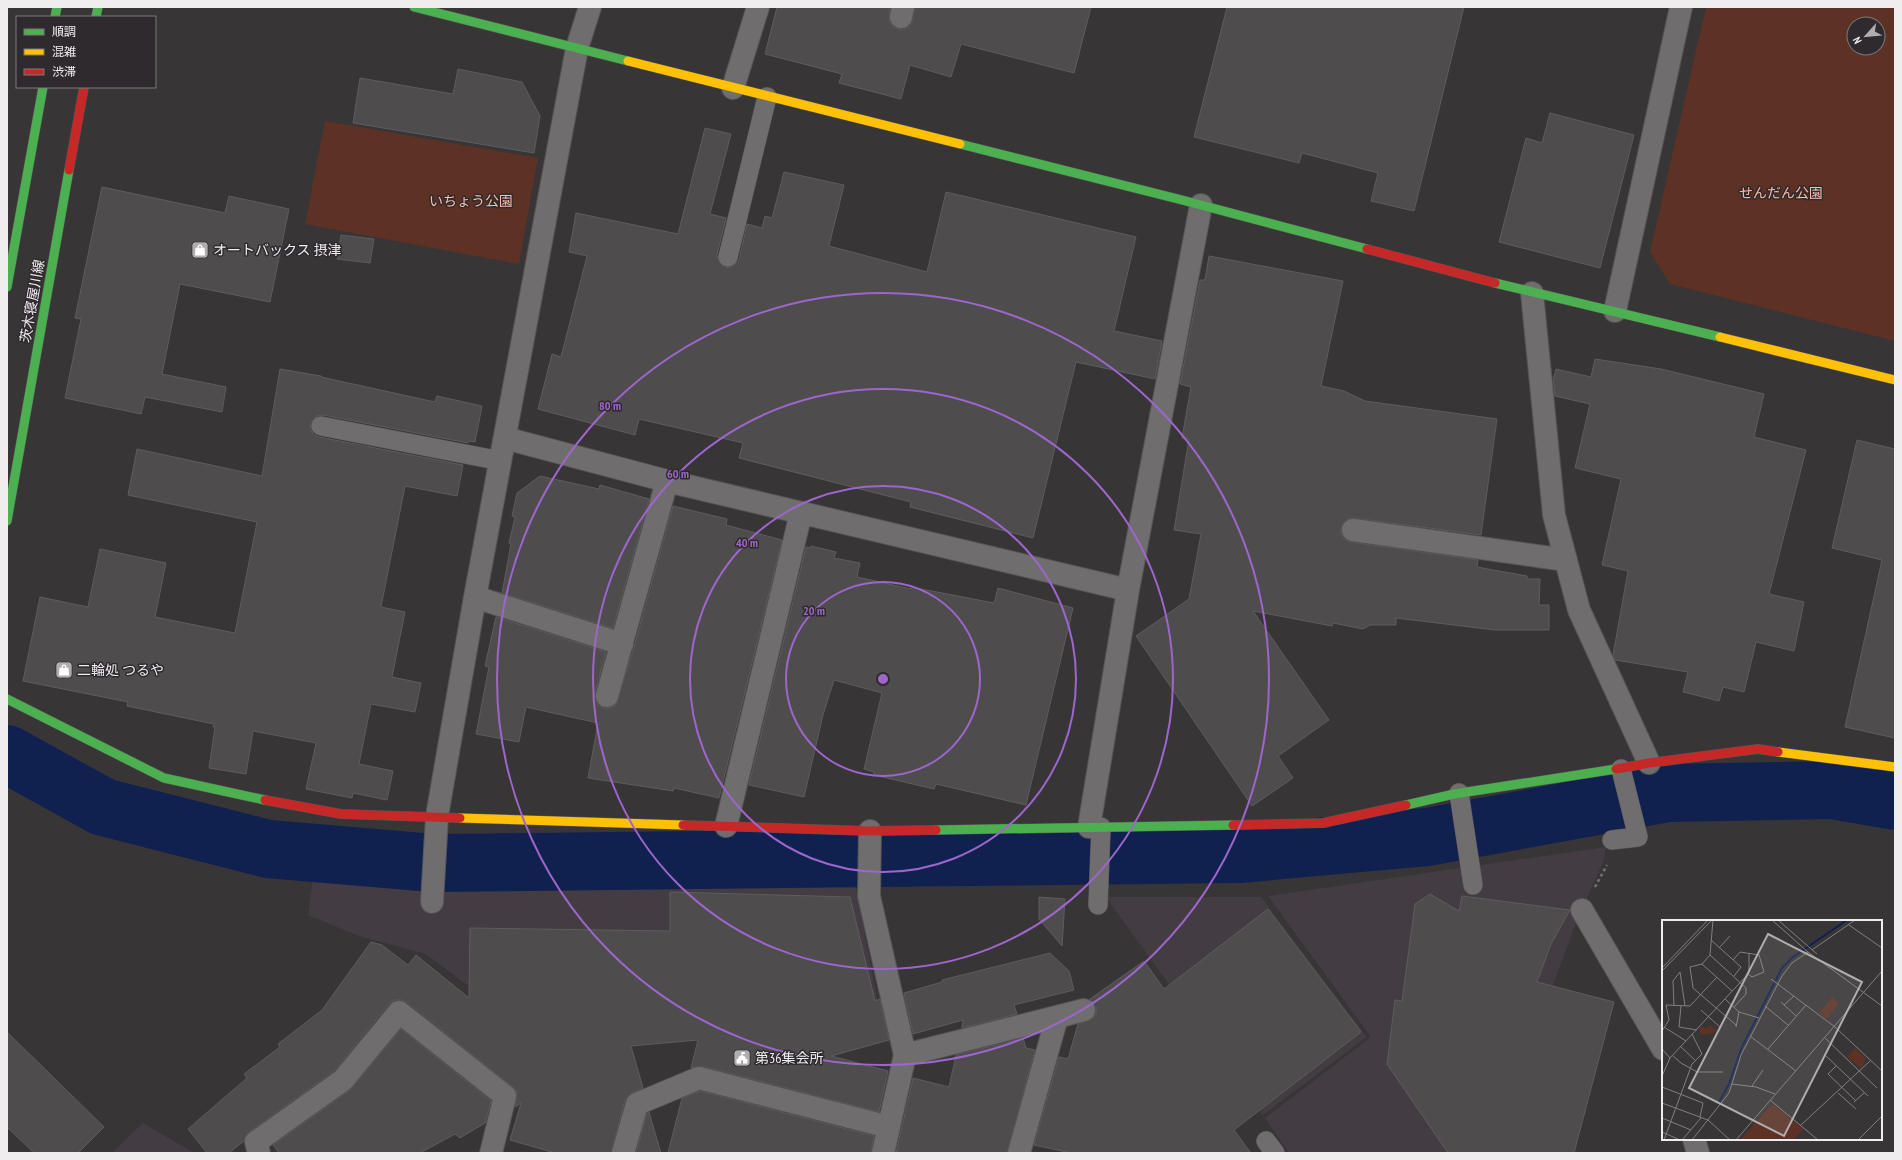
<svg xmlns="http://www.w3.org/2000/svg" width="1902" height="1160" font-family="'PT Sans Narrow','Noto Sans JP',sans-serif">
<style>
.built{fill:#443c43}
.green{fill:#5d3224;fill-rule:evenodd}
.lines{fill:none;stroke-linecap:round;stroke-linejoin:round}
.river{stroke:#102150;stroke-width:58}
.building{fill:#4e4c4d;stroke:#5e5c5d}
.lane-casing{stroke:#565355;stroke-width:20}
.street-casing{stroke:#565355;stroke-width:24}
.fast-casing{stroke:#565355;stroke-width:10}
.slow-casing{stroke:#565355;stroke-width:10}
.jam-casing{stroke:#565355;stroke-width:10}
.path{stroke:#747173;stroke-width:2.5;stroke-dasharray:3 3;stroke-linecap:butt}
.lane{stroke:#6f6d6e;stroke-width:19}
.street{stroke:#6f6d6e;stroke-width:22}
.fast{stroke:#4caf50;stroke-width:9}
.slow{stroke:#ffc107;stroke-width:9}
.jam{stroke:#c62828;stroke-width:9}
.ring{fill:none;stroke:#9e66cd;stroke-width:2}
.labels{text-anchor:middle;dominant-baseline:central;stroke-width:3;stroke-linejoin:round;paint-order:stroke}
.park-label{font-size:14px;fill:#fabda9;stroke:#2f2a2e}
.poi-label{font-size:14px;fill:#f0edef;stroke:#2f2a2e;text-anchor:start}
.street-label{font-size:14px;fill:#f0edef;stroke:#2f2a2e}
.inset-river{fill:none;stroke:#102150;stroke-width:2}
.inset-road{fill:none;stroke:#827f81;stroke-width:1}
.view{fill:#b0adaf;fill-opacity:0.15;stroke:#b0adaf;stroke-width:2}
.inset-edge{fill:none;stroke:#f0edef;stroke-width:2}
.centre{fill:#9e66cd;stroke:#2f2a2e;stroke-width:2}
.ring-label{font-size:12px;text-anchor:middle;font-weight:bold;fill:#9e66cd;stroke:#2f2a2e;stroke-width:3;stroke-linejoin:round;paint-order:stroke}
</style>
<rect width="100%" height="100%" fill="#383537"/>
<!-- built -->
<path class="built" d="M1606,847L1603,862L1576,923L1490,1153H1289L1265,1118L1371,1037L1268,896Z
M313,879L855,884L885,1038H769L663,1042L502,1011L426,954L359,936L308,915Z
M1106,897H1261L1367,1037L1263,1115Z
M143,1123L194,1153H112Z"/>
<!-- green -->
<path class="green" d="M1706,7H1895V341L1670,284L1650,252ZM1854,24H1878V48H1854Z
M325,121L538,158L519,264L305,224Z"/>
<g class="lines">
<!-- river -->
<path class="river" d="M7,754L103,807L268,849L433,863L1239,854L1427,837L1668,793L1831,790L1895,801"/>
</g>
<!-- building -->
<path class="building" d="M777,7H890L889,21L893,27L899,29H905L911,25L915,7H1091L1074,73L961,44L951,77L910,65L901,99L839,83L842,74L765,54Z
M1227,7H1464L1414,211L1371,201L1378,173L1302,153L1299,163L1194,137Z
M458,69L522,82L540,116L534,153L353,123L360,78L453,94Z
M1550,113L1634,135L1600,268L1499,242L1526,138L1542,143Z
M705,128L731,134L710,214L726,218L717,255L718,260L725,268L731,267L739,260L747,224L762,228L765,216L772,218L784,172L844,185L829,246L927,272L946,192L1136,237L1114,331L1162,341L1155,379L1076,362L1033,538L910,507L911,502L739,458L743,443L639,419L635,435L538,409L552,354L561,357L587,256L569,252L576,213L678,234Z
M102,187L225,213L229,196L289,209L270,302L180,284L162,374L226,387L222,412L145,397L141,414L65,398L81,319L75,318Z
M341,235L374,239L370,263L337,259Z
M1209,256L1343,281L1321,386L1344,391L1365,401L1497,419L1481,535L1354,518L1348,519L1343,523L1341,529V534L1345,540L1351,542L1478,560L1477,567L1527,576V579H1540L1539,605H1549V630H1495L1396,618V625H1370L1363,629L1333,623L1332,626L1253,611L1329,720L1278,756L1293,778L1252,806L1136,636L1189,599L1201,534L1174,530L1189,439L1182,438L1191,387L1180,384L1197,296L1200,280H1205Z
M1595,359L1661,369L1764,394L1754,437L1806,450L1769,594L1804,602L1794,651L1756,642L1744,692L1723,687L1719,701L1683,692L1688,672L1615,660L1613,655L1628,571L1602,565L1621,479L1575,468L1590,404L1555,396L1553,380L1556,369L1591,377Z
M280,369L321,376V377L435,402L437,396L482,406L475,442L469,441L468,443L323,415L317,416L310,424L311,430L314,435L319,437L463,465L457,496L405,486L381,607L405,612L392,677L421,683L415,712L371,704L359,764L393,771L387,800L353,793L352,798L306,789L316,743L253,731L246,774L209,768L215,727H213L214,724L127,706L128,702L23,681L40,597L88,607L100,549L166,563L155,617L235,633L257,522L128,495L137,449L262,476Z
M1857,440L1895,449V738L1845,727L1882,560L1832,548Z
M540,476L599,489L600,485L649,499L613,628L502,593L511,544L509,543L515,517L512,516L517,493Z
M673,506L727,519L726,525L782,540L719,798L674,788L673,791L588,778L598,723L526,707L519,742L476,734L489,667L485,666L496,617L606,652L595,693V699L598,705L604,708H610L616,705L634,647Z
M811,546L836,552L834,558L860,563L857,577L911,589V587L994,603L998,588L1073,608L1026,805L936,784L934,789L874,775V772L864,769L882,693L834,680L823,715L804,797L749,785L806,547L811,548Z
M670,892L850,897L875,1001L880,999L889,1040L831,1056L888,1071L879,1112L702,1066L691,1068L698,1040L631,1046L643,1088L632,1093L625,1100L611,1153H555L510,1140L521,1103L515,1107L517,1092L513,1087L407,1002L401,1000H394L389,1004L334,1071L249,1132L244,1141L229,1153H207L188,1129L247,1078L244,1074L280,1047L278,1044L322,1010L371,942L382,945L408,965L416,955L469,998L470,928L670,931Z
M1430,894L1459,911L1462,896L1570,910L1551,944L1537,982L1614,1002L1574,1153H1448L1387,1064L1395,1000L1402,1001L1415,904Z
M1039,897L1065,899L1062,946L1039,919Z
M1268,909L1361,1032L1234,1130L1251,1153H1071L1034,1145L1059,1057L1068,1059L1078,1024L1092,1019L1096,1014V1007L1090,999L1144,961L1164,989Z
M1050,953L1069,971L1074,990L1014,1005L1017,1014L962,1028L963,1020L913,1034L904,993L942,982V980Z
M401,1029L491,1101L485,1123L460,1138L455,1134L420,1153H279L273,1145L350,1090Z
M7,1032L104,1127L78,1153H34L7,1127Z
M1023,1038L1026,1048L1035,1050L1007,1153H896L913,1078L949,1087L956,1055Z
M700,1091L874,1136L871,1153H668L682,1098Z
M649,1112L661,1153H636L647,1113Z"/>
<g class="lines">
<defs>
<path id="lane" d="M728,257L767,97
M321,426L501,461
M1459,793L1473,885
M1612,840L1638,837L1621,769
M1098,905L1101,827
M1266,1141L1275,1153"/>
<path id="street" d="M901,17L903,7
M733,88L758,7
M1532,293L1554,515L1579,610L1649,763
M1615,311L1681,7
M505,438L667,481L1128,590
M1353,530L1566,560
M475,597L622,644
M607,696L667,481
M726,826L801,513
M1089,827L1128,590L1201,205
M870,831L869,896L905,1055L883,1153
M432,902L437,816L475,597L577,48L590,7
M1582,910L1663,1049
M905,1055L1084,1010
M1694,1139L1698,1153
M259,1153L256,1142L343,1080L399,1012L505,1096L491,1153
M623,1153L637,1104L699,1078L889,1127
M1019,1153L1057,1017"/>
<path id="fast" d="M414,7L628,61
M55,17L57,7
M96,17L98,7
M960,144L1182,200L1367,249
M1495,283L1720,337
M7,287L43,87
M7,521L69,170
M7,699L164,778L265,800
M1406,805L1454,794L1616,769
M936,830L1233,825"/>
<path id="slow" d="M628,61L960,144
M1720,337L1895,380
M1778,752L1895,767
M460,818L683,825"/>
<path id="jam" d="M69,170L84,87
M1367,249L1495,283
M1616,769L1649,763L1758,749L1778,752
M265,800L341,814L460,818
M683,825L870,831L936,830
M1233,825L1323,823L1406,805"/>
</defs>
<!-- lane casing -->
<use href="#lane" class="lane-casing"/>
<!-- street casing -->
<use href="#street" class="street-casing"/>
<!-- fast casing -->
<use href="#fast" class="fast-casing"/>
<!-- slow casing -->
<use href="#slow" class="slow-casing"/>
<!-- jam casing -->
<use href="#jam" class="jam-casing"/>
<!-- path -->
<path class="path" d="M1595,887L1607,865"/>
<!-- lane -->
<use href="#lane" class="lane"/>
<!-- street -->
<use href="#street" class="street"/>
<!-- fast -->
<use href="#fast" class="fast"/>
<!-- slow -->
<use href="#slow" class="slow"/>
<!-- jam -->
<use href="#jam" class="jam"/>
</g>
<!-- distance rings -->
<g class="ring">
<circle cx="883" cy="679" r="97"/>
<circle cx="883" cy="679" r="193"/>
<circle cx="883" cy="679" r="290"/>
<circle cx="883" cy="679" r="386"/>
</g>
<!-- icons -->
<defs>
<symbol id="shop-square" viewBox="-11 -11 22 22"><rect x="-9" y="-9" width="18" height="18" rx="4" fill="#b0adaf" stroke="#2f2a2e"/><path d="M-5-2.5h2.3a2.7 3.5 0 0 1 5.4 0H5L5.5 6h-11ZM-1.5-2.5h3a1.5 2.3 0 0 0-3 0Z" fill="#fff"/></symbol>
<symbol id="civic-square" viewBox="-11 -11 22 22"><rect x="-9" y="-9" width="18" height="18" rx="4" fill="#b0adaf" stroke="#2f2a2e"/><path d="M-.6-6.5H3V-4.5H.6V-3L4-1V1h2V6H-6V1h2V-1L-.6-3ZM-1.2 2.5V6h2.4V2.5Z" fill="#fff"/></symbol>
</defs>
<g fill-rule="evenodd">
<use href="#shop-square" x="190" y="240" width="20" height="20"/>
<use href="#shop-square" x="54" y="660" width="20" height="20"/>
<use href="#civic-square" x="732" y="1048" width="20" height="20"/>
</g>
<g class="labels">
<!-- park labels -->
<g class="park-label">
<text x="1781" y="193">せんだん公園</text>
<text x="471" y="201">いちょう公園</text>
</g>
<!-- poi labels -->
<g class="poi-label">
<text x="213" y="250">オートバックス 摂津</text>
<text x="77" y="670">二輪処 つるや</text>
<text x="755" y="1058">第36集会所</text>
</g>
<!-- street labels -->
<g class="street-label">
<text transform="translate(32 301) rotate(-80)">茨木寝屋川線</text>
</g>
</g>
<!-- overview -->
<g transform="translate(1662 920)">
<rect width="220" height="220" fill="#383537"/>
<path d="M170,77L177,83L165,99L157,93ZM48,105L56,112L39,115L37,110L40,106L44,109ZM193,128L204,139L199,148L185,137ZM112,185L141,209L131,220H78L108,186Z" fill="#5d3224"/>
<path class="inset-river" d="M56,184L67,164L80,127L120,48L131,37L185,0"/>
<path class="inset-road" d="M51,0L48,35L40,44L28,47L31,68L74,105M110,0L146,32L220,86M116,0L155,34M187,5L220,28M49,20L79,47L72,56M57,28L68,16M150,30L193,0M48,35L84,68V74L72,87M71,40L78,32L97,35L102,52L90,57L86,54M40,44L70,71M0,48L46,0M0,51L50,0M18,52L23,86M109,59L173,107L220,151M63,79L77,92L97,98M119,82L134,96M122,85L132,76M12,86L11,61L18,52M19,86L17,107L35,110M103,86L126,105M39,90L58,107M2,107L24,121M74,107L77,92M0,111L7,100L4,85L28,86L55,57M88,116L134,151M163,118L215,168M19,127L34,141M0,129L8,138M106,129L144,85M162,134L206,176M11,136L19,143L35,152H61M174,146L166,154L194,181M0,156L8,138L87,53V33M70,164L94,167L113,174M90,166L101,150M0,167L41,183L38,197M176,173L194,189M108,180L156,220M192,182L202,173M0,183L46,200L68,220M0,198L29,210M139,205L208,141M0,212L18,220M2,220L30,144L40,134L30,114M20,220L39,198M30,220L67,173L79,135L120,56L130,43L146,32M74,220L220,51M196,220L220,196"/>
<path class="view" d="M106,14L200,62L122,216L27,168Z"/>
<rect width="220" height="220" class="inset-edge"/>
</g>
<circle cx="883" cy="679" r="6" class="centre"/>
<g class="ring-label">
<text x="610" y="410">80 m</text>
<text x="678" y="478">60 m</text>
<text x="747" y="547">40 m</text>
<text x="814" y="615">20 m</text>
</g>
<!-- border -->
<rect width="1902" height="1160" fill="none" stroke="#f0edef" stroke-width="16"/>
<!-- legend -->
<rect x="16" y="16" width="140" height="72" fill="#2f2a2e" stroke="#7c787b"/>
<rect x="24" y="29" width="20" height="6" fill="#4caf50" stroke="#7c787b"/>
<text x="52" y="36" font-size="12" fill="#f0edef">順調</text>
<rect x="24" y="49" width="20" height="6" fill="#ffc107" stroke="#7c787b"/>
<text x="52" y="56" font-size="12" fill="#f0edef">混雑</text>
<rect x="24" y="69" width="20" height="6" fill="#c62828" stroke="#7c787b"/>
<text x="52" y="76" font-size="12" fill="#f0edef">渋滞</text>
<!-- north arrow -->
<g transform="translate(1866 36) rotate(243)"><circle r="19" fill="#2f2a2e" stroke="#7c787b"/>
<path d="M0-3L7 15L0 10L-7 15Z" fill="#b0adaf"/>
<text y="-6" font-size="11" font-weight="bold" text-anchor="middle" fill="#f0edef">N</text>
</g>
</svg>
